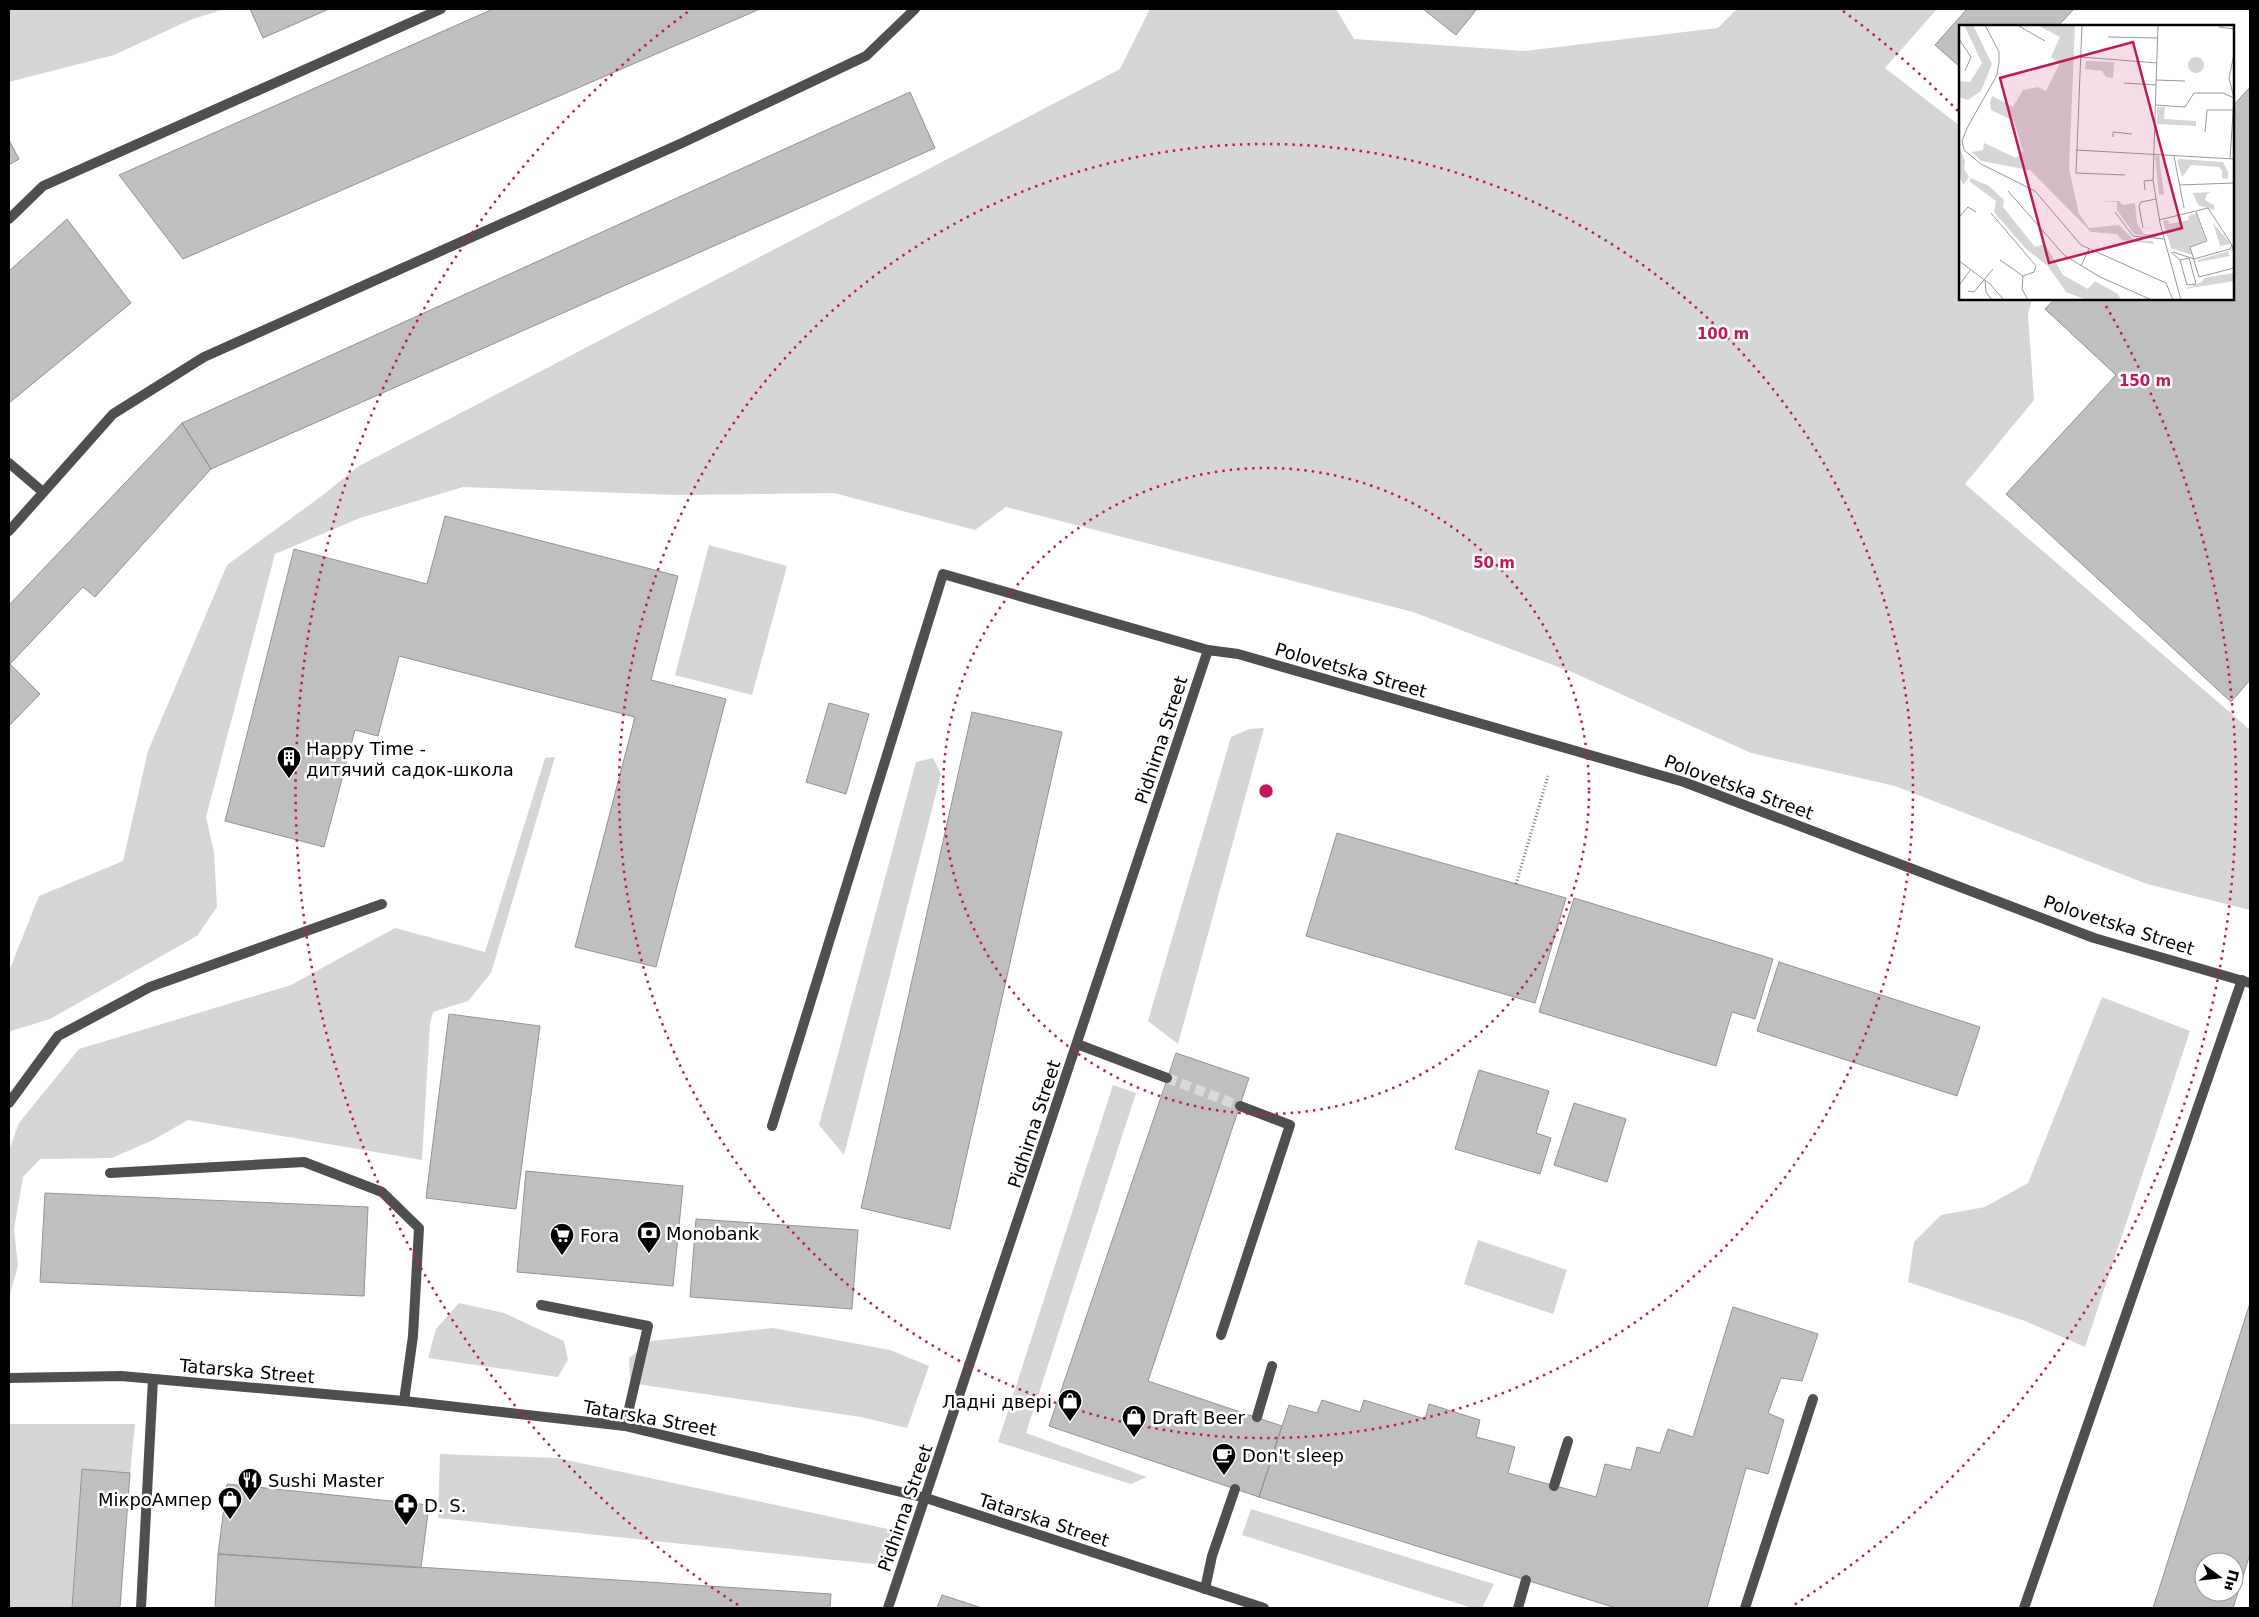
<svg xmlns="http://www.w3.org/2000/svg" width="2259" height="1617" font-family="'DejaVu Sans',sans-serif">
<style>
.green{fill:#d6d6d6}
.building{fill:#bfbfbf;stroke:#939393;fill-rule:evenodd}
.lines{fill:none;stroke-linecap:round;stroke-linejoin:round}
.street-tunnel{stroke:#d9d9d9;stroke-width:10;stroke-dasharray:10 5;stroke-linecap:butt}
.path{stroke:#717171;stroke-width:3;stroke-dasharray:1 2.5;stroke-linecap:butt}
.lane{stroke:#4f4f4f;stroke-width:10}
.street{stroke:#4f4f4f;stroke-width:10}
.ring{fill:none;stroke:#c2185b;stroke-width:2.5;stroke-dasharray:2.5 5}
.labels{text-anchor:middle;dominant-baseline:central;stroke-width:5;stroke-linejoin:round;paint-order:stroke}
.street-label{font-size:18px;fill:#000;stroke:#fff}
.poi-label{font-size:18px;fill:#000;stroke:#fff;text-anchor:start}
.inset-road{fill:none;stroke:#999;stroke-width:1}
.view{fill:#c2185b;fill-opacity:0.15;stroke:#c2185b;stroke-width:2.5}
.inset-edge{fill:none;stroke:#000;stroke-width:2.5}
.centre{fill:#c2185b;stroke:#fff;stroke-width:2.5}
.ring-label{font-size:15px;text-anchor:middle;font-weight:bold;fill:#c2185b;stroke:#fff;stroke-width:5;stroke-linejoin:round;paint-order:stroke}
</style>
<rect width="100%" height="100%" fill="#fff"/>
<!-- green -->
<path class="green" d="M9,9H225L190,20L114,55L9,82Z
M1150,9H1336L1354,39L1524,51L1718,28L1737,9H1937L1885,68L1960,126V299H2032L2028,314L2034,400L1965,484L2248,728L2250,726V910L2147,884L1895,786L1751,753L1572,672L1413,612L1006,507L975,530L834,493L677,495L463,487L360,518L275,554L206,817L214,852L217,907L197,936L50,1019L11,1031L9,1035V971L39,896L123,861L148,751L227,565L323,495L359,466L1120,69Z
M709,545L787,566L752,695L675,675Z
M1264,728L1178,1044L1148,1021L1231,737L1249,729Z
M555,757L491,973L468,1001L433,1012L430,1024L422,1160L188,1120L153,1140L112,1158L40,1159L23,1177L14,1229L18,1266L9,1297V1151L19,1123L79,1049L291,985L395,928L485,952L545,758Z
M933,758L941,774L844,1155L819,1125L916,762Z
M2102,997L2190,1031L2085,1347L2025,1321L1908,1282L1914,1242L1941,1215L1985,1207L2028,1183Z
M1113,1085L1136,1093L1026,1433L1147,1477L1131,1484L998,1442Z
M1478,1240L1567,1270L1553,1314L1464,1284Z
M459,1303L504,1313L564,1341L568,1360L558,1377L428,1358L436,1329Z
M773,1328L890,1350L929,1366L907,1428L861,1417L630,1383L629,1358L651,1341Z
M9,1424H135L130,1473L82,1469L72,1608H9Z
M440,1454L557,1458L897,1531L883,1565L438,1518Z
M1251,1509L1494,1584L1482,1608H1472L1242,1535Z"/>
<!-- building -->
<path class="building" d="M250,9H329L263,38Z
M493,9H760L183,259L119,175Z
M1423,9H1477L1456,35Z
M1967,9H2074L2058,26H1960V67L1935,45Z
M2250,87V680L2231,702L2006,494L2116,375L2045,309L2055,299H2233V106Z
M910,92L935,148L211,469L182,423Z
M9,140L19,159L9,165Z
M67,219L131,303L9,403V271Z
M182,423L211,469L95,597L83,587L10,664L40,694L9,726V605Z
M445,516L678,576L651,680L726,699L656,967L575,947L635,717L399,656L378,736L355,730L324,847L225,821L294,549L427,584Z
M829,703L869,714L846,794L806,782Z
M972,712L1062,732L950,1229L861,1208Z
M1337,833L1566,898L1535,1003L1306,936Z
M1574,898L1773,959L1755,1019L1732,1012L1716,1066L1539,1012Z
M1779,962L1980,1027L1957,1096L1757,1031Z
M449,1014L540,1026L516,1209L426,1198Z
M1176,1053L1249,1078L1148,1381L1282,1426L1259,1497L1049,1426Z
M1479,1070L1549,1091L1536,1133L1551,1138L1540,1174L1455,1149Z
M1574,1103L1626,1119L1607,1182L1554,1165Z
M526,1171L683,1186L673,1286L517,1272Z
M45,1193L368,1207L364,1296L40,1282Z
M696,1219L858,1230L852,1309L690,1297Z
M2250,1303V1554L2233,1608H2153ZM2204,1562H2234V1592H2204Z
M1733,1307L1818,1334L1802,1381L1781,1378L1768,1413L1784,1420L1768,1474L1746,1468L1707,1608H1616L1259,1497L1289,1405L1317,1413L1322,1400L1360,1412L1364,1400L1425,1419L1429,1404L1480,1420L1476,1437L1515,1447L1508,1473L1596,1497L1605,1464L1631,1470L1637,1447L1660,1453L1668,1429L1693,1437Z
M82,1469L130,1473L120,1608H72Z
M227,1484L429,1505L421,1568L218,1554Z
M218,1554L831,1594L830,1608H215Z
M942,1595L982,1608H937Z"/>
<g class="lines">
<!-- street-tunnel -->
<path class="street-tunnel" d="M1167,1078L1240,1106"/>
<!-- path -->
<path class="path" d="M1516,884L1548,776"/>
<!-- lane -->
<path class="lane" d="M9,219L43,186L441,9
M9,463L43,492
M9,531L113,414L204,357L682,143L866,56L915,9
M9,1103L58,1036L150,987L382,904
M772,1126L943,574L1208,650
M110,1173L304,1162L382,1192L419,1228L413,1336L404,1401
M541,1305L648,1326L625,1426
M1257,1417L1272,1366
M1554,1486L1568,1441
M1205,1589L1212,1556L1235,1489
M141,1608L153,1379
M1518,1608L1526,1580
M1745,1608L1813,1399
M2024,1608L2242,980"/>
<!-- street -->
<path class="street" d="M1077,1044L1167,1078
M1221,1335L1290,1125L1240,1106
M9,1378L121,1376L404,1401L625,1426L926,1498L1264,1608
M888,1608L1208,650L1238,654L1684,782L2094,938L2250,983"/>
</g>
<!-- distance rings -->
<g class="ring">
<circle cx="1266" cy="791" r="323"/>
<circle cx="1266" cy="791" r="647"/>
<path d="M738 1605A970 970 0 0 1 689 11M1843 11A970 970 0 0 1 1958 111M2106 306A970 970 0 0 1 1794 1605"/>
</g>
<!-- icons -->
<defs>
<symbol id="building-pin" viewBox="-11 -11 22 30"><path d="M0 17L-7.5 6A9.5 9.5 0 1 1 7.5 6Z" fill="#000" stroke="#fff"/><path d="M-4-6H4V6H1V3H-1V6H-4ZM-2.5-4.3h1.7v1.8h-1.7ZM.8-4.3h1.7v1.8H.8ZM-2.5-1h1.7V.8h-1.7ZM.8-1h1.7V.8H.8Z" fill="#fff"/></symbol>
<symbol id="bank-pin" viewBox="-11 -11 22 30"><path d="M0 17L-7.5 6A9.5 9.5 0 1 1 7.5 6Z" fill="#000" stroke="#fff"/><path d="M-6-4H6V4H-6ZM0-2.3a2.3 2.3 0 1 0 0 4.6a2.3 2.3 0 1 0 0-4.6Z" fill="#fff"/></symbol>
<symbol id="supermarket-pin" viewBox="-11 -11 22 30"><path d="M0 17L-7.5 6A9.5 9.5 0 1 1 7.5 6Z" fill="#000" stroke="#fff"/><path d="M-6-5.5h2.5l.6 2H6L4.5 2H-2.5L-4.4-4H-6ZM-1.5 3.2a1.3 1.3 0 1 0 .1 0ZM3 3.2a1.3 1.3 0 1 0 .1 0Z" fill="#fff"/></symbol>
<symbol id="shop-pin" viewBox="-11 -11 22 30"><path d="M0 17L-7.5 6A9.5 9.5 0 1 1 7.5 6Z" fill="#000" stroke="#fff"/><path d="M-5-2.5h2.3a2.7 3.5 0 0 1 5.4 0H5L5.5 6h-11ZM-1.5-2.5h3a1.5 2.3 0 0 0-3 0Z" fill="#fff"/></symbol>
<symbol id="cafe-pin" viewBox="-11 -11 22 30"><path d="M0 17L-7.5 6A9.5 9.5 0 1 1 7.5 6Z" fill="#000" stroke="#fff"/><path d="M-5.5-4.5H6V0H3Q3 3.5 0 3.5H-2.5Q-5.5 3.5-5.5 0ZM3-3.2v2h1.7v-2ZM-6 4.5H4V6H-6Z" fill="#fff"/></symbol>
<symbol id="restaurant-pin" viewBox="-11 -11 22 30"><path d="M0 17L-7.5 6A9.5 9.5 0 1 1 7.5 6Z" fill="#000" stroke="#fff"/><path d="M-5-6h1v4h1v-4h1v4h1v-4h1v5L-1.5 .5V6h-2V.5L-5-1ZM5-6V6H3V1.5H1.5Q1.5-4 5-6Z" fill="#fff"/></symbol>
<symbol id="pharmacy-pin" viewBox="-11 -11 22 30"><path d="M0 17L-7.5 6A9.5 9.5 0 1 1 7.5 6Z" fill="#000" stroke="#fff"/><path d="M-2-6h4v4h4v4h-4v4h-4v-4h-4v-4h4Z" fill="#fff"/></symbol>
</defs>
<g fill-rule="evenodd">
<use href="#building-pin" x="275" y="744" width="28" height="38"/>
<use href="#bank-pin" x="635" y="1219" width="28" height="38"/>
<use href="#supermarket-pin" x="548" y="1221" width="28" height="38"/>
<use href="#shop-pin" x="1056" y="1387" width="28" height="38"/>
<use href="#shop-pin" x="1120" y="1403" width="28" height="38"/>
<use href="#cafe-pin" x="1210" y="1441" width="28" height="38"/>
<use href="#restaurant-pin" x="236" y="1466" width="28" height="38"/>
<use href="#shop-pin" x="216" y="1485" width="28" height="38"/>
<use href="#pharmacy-pin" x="392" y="1491" width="28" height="38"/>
</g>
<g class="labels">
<!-- street labels -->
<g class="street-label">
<text transform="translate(1351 670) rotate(16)">Polovetska Street</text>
<text transform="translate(1161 740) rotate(-72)">Pidhirna Street</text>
<text transform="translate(1739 787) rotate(20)">Polovetska Street</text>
<text transform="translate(2119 925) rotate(18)">Polovetska Street</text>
<text transform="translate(1034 1124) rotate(-72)">Pidhirna Street</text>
<text transform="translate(247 1371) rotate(5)">Tatarska Street</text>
<text transform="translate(650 1418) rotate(10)">Tatarska Street</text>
<text transform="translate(905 1508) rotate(-71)">Pidhirna Street</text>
<text transform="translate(1044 1520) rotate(18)">Tatarska Street</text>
</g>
<!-- poi labels -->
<g class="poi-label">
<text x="306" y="748">Happy Time -<tspan x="306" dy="21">дитячий садок-школа</tspan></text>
<text x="666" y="1233">Monobank</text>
<text x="580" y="1235">Fora</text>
<text x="1052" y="1401" text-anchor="end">Ладні двері</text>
<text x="1152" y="1417">Draft Beer</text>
<text x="1242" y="1455">Don't sleep</text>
<text x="268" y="1480">Sushi Master</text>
<text x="212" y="1499" text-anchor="end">МікроАмпер</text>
<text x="424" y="1505">D. S.</text>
</g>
</g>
<!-- overview -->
<g transform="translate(1959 25)">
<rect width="275" height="275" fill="#fff"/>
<path d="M5,0H14L33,39L22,66L9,75L0,72V56L11,57L23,38ZM78,0H116L110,144L120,189L130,203L160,200L175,215L194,216L195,219L163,215L158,209L132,207L71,145L22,136L13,127L24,125L25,118L57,133L64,126L55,96L32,85L31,78L33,71L54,82L64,65L79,62L87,66L101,38L92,32L101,12ZM229 40a8 8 0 1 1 16 0a8 8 0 1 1-16 0ZM127,36L155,37L154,53L147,52L143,46L126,44ZM198,82H206L205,94L237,96V101L198,99ZM0,122L6,136L5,144L10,152L4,160L0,150ZM196,131H200L205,169L200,170ZM220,134L264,137L269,147V154L263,153V145L260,142L232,140L223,152L218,136ZM12,153L30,161L45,175L44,182L76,222L86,219L104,250L129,264L136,256L159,269L162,275H128L107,267L89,241L68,225L35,187L37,176L10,156ZM252,167L248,169L246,175L255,180V185L239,180L234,168ZM140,176H160L164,180L176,178L178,198L185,209H197V213L175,209L158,185V177ZM237,188L247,216L231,222L233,230L212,223L204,196L209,195L210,199L230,195L229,191ZM254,198L271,218V219L261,221ZM269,226L271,231L239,237V235ZM275,248V256L225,264L243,257L245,253Z" fill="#d6d6d6"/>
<path class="inset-road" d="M26,0L40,27V37L38,50L8,103L3,116L5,125L22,139L76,166L122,220L207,258L214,275M58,0L86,16M123,0L117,148L166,150M199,0L194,155L201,198L222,275M260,2L275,4M149,12L199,13M0,14L12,32L6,46M122,32L198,38M197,55L226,56M165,58L197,60M196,80L226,82L235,68H264L275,73M246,107L248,85H274M154,112V107L173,109M117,125L275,134M215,131L225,183M271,134L275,73L270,53L275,29M220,160L275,158M186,165L185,156L194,155M49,166L105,230L141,252L193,275M156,187L174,211L205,214M237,187L248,216L231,222L240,252L275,243M32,188L77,241L75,247L64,251L41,235M0,192L9,182L17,187M200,195L249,183L273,220L275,230M184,203L180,181L182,177L197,174M212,227L221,235L228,260L237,259L230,233L221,235M214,227L235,234L271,224L273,220M0,236L31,259L45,275M122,241L130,224M64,251L63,264L69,275M26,255L27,267L33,275M1,259L12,244M9,266L15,267L34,244"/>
<path class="view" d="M174,17L223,203L90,238L41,53Z"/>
<rect width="275" height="275" class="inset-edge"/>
</g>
<circle cx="1266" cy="791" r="8" class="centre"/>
<g class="ring-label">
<text x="1723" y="339">100 m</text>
<text x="2145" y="386">150 m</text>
<text x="1494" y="568">50 m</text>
</g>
<!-- border -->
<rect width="2259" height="1617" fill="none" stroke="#000000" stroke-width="20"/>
<!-- north arrow -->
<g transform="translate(2219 1577) rotate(105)"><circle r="24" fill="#ffffff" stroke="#999999"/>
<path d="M0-4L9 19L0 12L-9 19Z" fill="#000000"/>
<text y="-8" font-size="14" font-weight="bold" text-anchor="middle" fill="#000000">Пн</text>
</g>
</svg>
